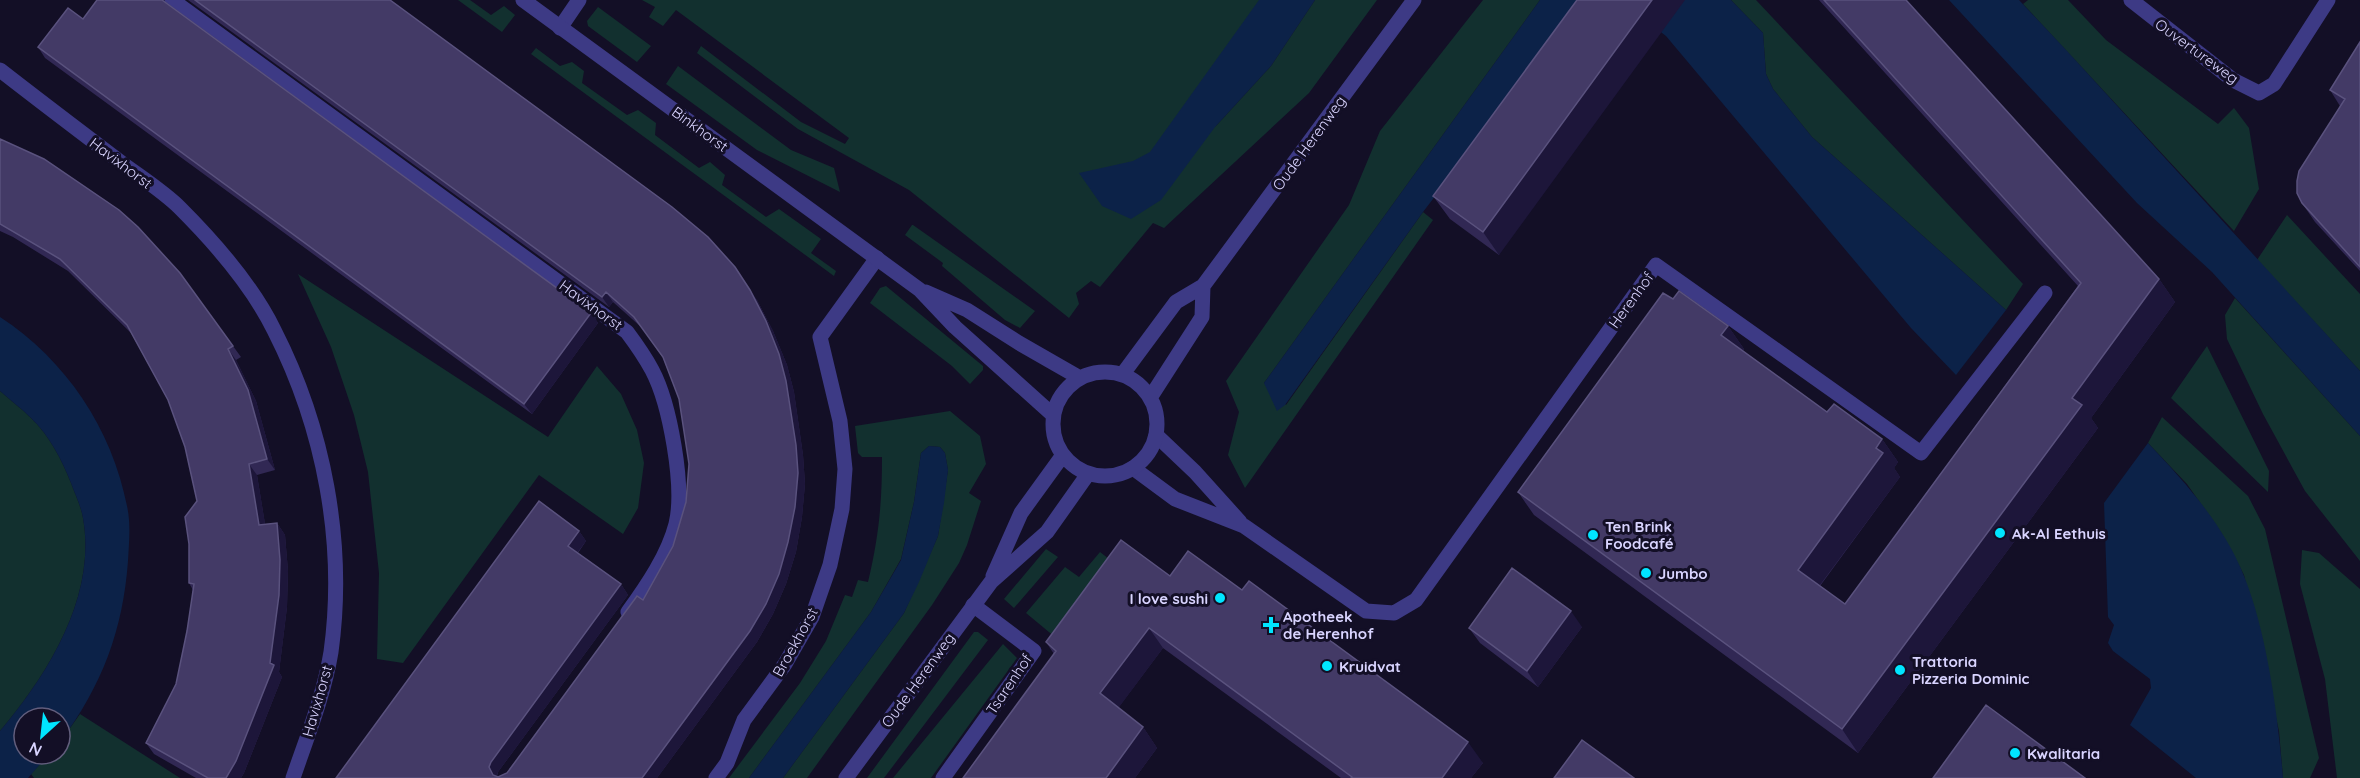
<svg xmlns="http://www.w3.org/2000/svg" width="2360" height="778" font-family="Quicksand,sans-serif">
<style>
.green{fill:#12302f}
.water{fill:#0c2248}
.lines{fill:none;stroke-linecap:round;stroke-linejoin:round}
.minor{stroke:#3d3a85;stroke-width:15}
.tertiary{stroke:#3d3a85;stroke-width:15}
.wall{fill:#312854}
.shaded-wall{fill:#1d163a}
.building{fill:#433a66;stroke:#5a527e;stroke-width:1.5}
.poi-dot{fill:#00e5ff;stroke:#130f26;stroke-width:2}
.labels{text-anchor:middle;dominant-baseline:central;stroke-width:6;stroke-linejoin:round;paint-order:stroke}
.street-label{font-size:15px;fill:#d9d4ff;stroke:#130f26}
.poi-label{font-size:15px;font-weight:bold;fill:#d9d4ff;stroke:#130f26;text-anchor:start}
</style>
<rect width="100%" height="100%" fill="#130f26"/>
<!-- green -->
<path class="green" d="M458,0H470L491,15L504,6L515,15L502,32Z
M642,0H1295L1215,127L1271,66L1315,0H1377L1309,93L1164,228L1153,223L1100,287L1091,281L1076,293L1079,304L1069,318L909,190L798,129L697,53L701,46L801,122L845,144L849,138L676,10L663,26L649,17L655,7Z
M1483,0H1540L1264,383L1286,405L1423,212L1433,220L1245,488L1228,455L1239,412L1226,381L1349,205L1380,131Z
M1731,0H1756L2023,284L2006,310L1812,137L1773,89L1766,74L1763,33Z
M2028,0H2068L2106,40L2218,124L2234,108L2249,128L2259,189L2234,231L2023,4Z
M598,7L651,46L637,62L588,26L587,21Z
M536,48L560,66L572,62L584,71L582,83L627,115L638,110L656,123L655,135L699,168L710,162L725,175L722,185L766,217L779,209L821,239L811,253L836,271L834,276L531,54Z
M678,66L791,150L834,168L840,192L757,150L666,84Z
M2287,215L2360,294V371L2257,260Z
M912,225H913L1035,311L1020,328L1005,320L942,266L943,263L905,235Z
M298,274L548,437L597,366L621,394L637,430L644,463L638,508L623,534L539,475L403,663L377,659L379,573L368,472L354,415L331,347Z
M886,286L983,366V370L970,384L952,366L870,303L880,288Z
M2235,298L2360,436V561L2305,491L2263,414L2227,339L2225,315Z
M2207,346L2269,471L2268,492L2171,398Z
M0,391C10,400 21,408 31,418C49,435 62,460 71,483C75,494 81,506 83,518C97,596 48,674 0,731Z
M950,411L980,436L986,464L969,493L981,501L967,545L959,563L932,605L807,778H783L904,613L938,536L948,470L945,453L940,447L929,446L921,453L914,502L901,559L871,612L749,778H729L800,683L826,641L845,595L852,597L858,580L868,582C879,536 882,503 882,457H862L858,453L855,426Z
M2162,417L2248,496L2265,529L2319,758L2310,778H2283L2279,731L2244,575L2222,534L2187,484L2148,443Z
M1046,549L1058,557L1014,608L1004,599Z
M2302,550L2319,553L2360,589V778H2337L2325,679L2300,584Z
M1100,552L1118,566L1061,642L1026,613L1065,567L1079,577Z
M974,632H978L988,640L884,778H867Z
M1003,644L1017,658L931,778H893Z
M80,714L180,778H34L31,774L49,754H60V742Z"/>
<!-- water -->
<path class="water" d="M1259,0H1315L1271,66L1215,127L1161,200L1131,219L1102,206L1079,173L1133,161L1150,152Z
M1540,0H1585L1423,212L1285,405L1277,411L1264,383Z
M1619,0H1731L1763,33L1766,74L1773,89L1812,137L2006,310L1956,375L1911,328L1666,36Z
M1949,0H2019L2067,51L2360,371V436L2212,272L2137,203Z
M0,317C66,360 112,429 127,506C131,524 129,542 128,561C123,630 102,686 60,742V718H24V754H49L28,778H0V731C48,674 97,596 83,518C81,506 75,494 71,483C62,460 49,435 31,418C21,408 10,400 0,391Z
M2148,443C2185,482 2224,525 2244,576C2267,633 2278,716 2283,778H2196L2130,725L2151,688L2150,679L2113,651L2108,643L2114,625L2108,617L2104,503Z
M929,446L940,447L945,453L948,470L944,503L938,536L919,582L904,613L783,778H749L871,612L901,560L914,502L921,453Z"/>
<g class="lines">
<!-- minor -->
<path class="minor" d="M172,0L627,332C636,344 645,357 652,370C670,404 685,487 676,524C668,555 647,586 628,612
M2131,0L2233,80L2259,93L2274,84L2328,0
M560,28L579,0
M0,70C41,102 82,133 123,164C142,178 164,192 180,208C216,244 252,285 274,330C324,428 346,543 331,652C324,695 307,737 293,778
M1156,435L1195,472L1240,522
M1133,468L1175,499L1244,526L1366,611L1394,613L1416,600L1656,265L1921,453L2045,293
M716,778L727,763L744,720L785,664L812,617L830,565L842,509L845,469L840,421L820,337L877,258
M943,778L1034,651L973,605"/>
<!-- tertiary -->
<path class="tertiary" d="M523,0L920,290L955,327L1053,415
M926,292L967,310L1019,343L1080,378
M1053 424a52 52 0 1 1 104 0a52 52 0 1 1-104 0Z
M1122,375L1176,302L1203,286L1414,0
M1150,398L1202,317L1203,286
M993,576L1021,513L1063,455
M846,778L991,582L1047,532L1088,474"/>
</g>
<!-- wall -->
<path class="wall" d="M97,0H163L591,313L598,323L532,414L45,58L38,47L83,19Z
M188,0H390L757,300L773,331L787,365L794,392L803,455L805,484L802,517L796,552L786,584L773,614L757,642L657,778H336L579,531L586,541L578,553L621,584L628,595L498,772L497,777H498L507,773L643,600L673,546L686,502L689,464L679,399L663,358L641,327L613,302L609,307Z
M1577,0L1499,255L1450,219L1433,196Z
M1819,0H1906L2159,279L2175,302L2091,418L2098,428L1858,753L1534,515L1518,492L1673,299L1728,326L1744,349L1743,351L1827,412L1882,439L1898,462L1894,468L1900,477L1820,586L1845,604L2078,286Z
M2360,42V271L2315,222L2302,203L2340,106L2330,90Z
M0,139L180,273L241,357L236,360L256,401L275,470L257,475L265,524L277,523L285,535L288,571L287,607L279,672L282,677L244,773L241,778H196L154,754L146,743L176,684L187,631L193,590L189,583L197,501L185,447L168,400L131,333L68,271L13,237L0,231Z
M1170,576L1483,763L1471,778H1341L1163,648L1118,708L1143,727L1157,748L1135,778H963L1054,654L1046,642Z
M1582,627L1538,687L1480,643L1469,628Z"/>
<!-- shaded-wall -->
<path class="shaded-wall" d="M1652,0H1685L1499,255L1483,232Z
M735,267L757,300L773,331L787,365L794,392L803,455L805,484L802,517L796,552L786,584L773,614L757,642L657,778H642Z
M2159,279L2175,302L2091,418L2098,428L1858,753L1842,729L2072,398Z
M606,292L613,302L609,307L602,297Z
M591,313L598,323L532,414L524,404Z
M1728,326L1744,349L1737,358L1721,335Z
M228,349L236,360L256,401L275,470L267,459Z
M1882,439L1898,462L1894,468L1900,477L1814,593L1798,570Z
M249,464L257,475L267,536L259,525Z
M277,523L285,535L288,571L287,607L279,672L282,677L244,773L241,778H226L270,663Z
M579,531L586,541L575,556L568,546Z
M621,584L628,595L498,772L496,778L493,775L489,767L491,762Z
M1571,611L1582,627L1538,687L1527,671Z
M1149,628L1163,648L1114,714L1100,693Z
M1143,727L1157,748L1135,778H1106Z
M1468,742L1483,763L1471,778H1442Z"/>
<!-- building -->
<path class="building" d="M97,0H162L591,313L524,404L38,47L68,8L83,19Z
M195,0H390L672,207L708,237L735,267L750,290L766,321L779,354L786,381L796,445L798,473L795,507L788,542L779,574L766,604L750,631L642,778H336L539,501L579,531L568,546L621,584L491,762L489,767L493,775L498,777L507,773L637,596L643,600L673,546L686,502L689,464L679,399L663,357L634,317L606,292L602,297Z
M1577,0H1652L1483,232L1433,196Z
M1824,0H1906L2159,279L2072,398L2082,405L1842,729L1518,492L1663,293L1673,299L1679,291L1728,326L1721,335L1827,412L1834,404L1882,439L1876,448L1883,453L1798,570L1845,604L2081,283Z
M2360,42V267L2302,203L2297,193V181L2299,171L2345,99L2330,90Z
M0,139L44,159L119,210L138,227L180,273L233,346L228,349L248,390L267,459L249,464L259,525L277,523L280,560L279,595L270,663L274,665L236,761L226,778H208L146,743L176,684L187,631L194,584L189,583V544L185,517L197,501L185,447L168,400L127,325L60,259L0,224Z
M1121,540L1170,576L1188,551L1242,590L1249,581L1468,742L1442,778H1351L1352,777L1149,628L1100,693L1143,727L1106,778H963L1056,651L1046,642Z
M1512,568L1571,611L1527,671L1469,628Z
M1986,705L2085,778H1933Z
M1582,740L1634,778H1554Z"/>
<!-- markers -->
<g class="poi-dot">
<circle cx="2000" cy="533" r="6"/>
<circle cx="1593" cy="535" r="6"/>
<circle cx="1646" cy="573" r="6"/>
<circle cx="1220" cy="598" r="6"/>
<path d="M1268 616h6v6h6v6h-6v6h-6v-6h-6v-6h6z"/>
<circle cx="1327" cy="666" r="6"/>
<circle cx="1900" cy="670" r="6"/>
<circle cx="2015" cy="753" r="6"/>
</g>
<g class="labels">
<!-- street labels -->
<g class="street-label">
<text transform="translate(2197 51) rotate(36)">Ouvertureweg</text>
<text transform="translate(700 129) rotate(36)">Binkhorst</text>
<text transform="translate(1309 143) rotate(-54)">Oude Herenweg</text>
<text transform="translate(121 163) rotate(37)">Havixhorst</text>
<text transform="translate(1631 300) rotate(-54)">Herenhof</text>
<text transform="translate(591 305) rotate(36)">Havixhorst</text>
<text transform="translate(795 642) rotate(-61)">Broekhorst</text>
<text transform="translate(918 680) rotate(-54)">Oude Herenweg</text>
<text transform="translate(1009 684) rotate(-56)">Tsarenhof</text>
<text transform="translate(317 701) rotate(-74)">Havixhorst</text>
</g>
<!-- poi labels -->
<g class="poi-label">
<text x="1605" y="526">Ten Brink<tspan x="1605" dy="17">Foodcafé</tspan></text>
<text x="2012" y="533">Ak-Al Eethuis</text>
<text x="1658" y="573">Jumbo</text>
<text x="1208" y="598" text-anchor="end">I love sushi</text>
<text x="1283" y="616">Apotheek<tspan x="1283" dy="17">de Herenhof</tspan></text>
<text x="1912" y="661">Trattoria<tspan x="1912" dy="17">Pizzeria Dominic</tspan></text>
<text x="1339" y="666">Kruidvat</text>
<text x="2027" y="753">Kwalitaria</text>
</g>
</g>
<!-- north arrow -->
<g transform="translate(42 736) rotate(207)"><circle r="28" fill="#130f26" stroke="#625e7d" stroke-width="1.5"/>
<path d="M0-4.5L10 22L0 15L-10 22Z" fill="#00e5ff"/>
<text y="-9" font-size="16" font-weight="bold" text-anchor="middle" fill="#d9d4ff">N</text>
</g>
</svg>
